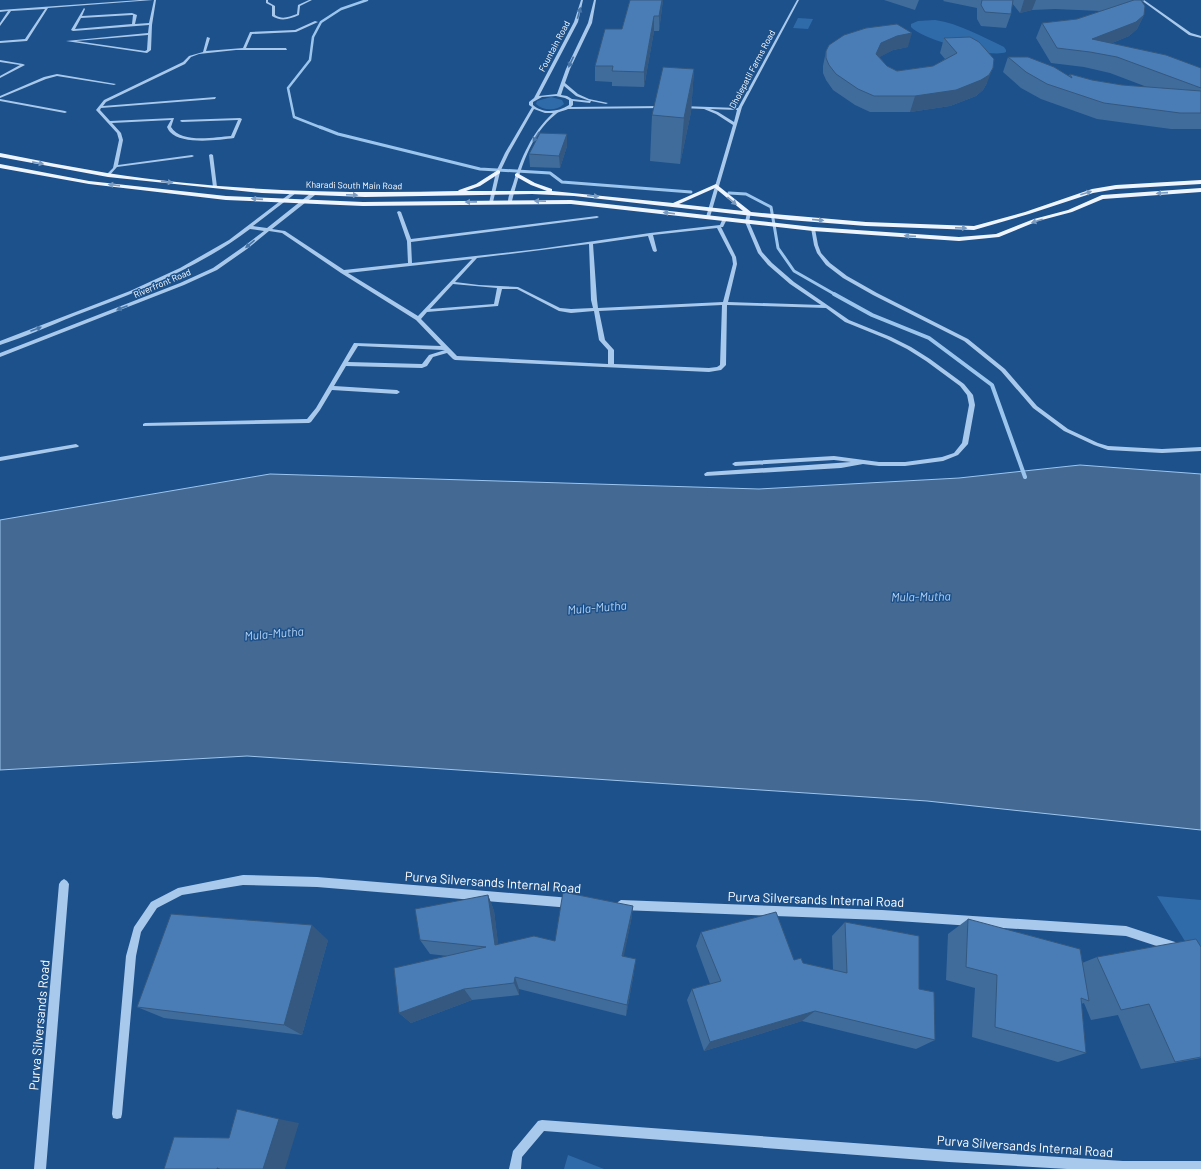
<svg xmlns="http://www.w3.org/2000/svg" width="1201" height="1169" font-family="Barlow,sans-serif">
<style>
.green{fill:#306ba9}
.water{fill:#446993;stroke:#9cc5ee}
.lines{fill:none;stroke-linecap:round;stroke-linejoin:round}
.stream-far2{stroke:#9cc5ee;stroke-width:2.5}
.stream-far1{stroke:#9cc5ee;stroke-width:3}
.stream{stroke:#9cc5ee;stroke-width:4}
.minor{fill:#a9c9ec;fill-rule:evenodd}
.major{fill:#eff5ff;fill-rule:evenodd}
.wall{fill:#406c9c}
.shaded-wall{fill:#34587f}
.building{fill:#4a7db5;stroke:#34587f}
.oneway{fill:#4775a8}
.oneway2{fill:#7b9bbf}
.labels{text-anchor:middle;dominant-baseline:central;stroke-width:3;stroke-linejoin:round;paint-order:stroke}
.far-street-label{font-size:9px;fill:#fff;stroke:#1d518b}
.water-label{font-size:12px;font-style:italic;fill:#b5d3f3;stroke:#1d518b}
.near-street-label{font-size:13px;fill:#fff;stroke:#1d518b}
</style>
<rect width="100%" height="100%" fill="#1d518b"/>
<!-- green -->
<path class="green" d="M798,18L813,19L808,29L793,28Z
M935,20C960,24 981,36 1004,47L1006,50V52C991,59 921,39 911,27V24L918,21Z
M551,97L562,100L564,104C557,111 543,111 536,104L537,101Z
M1157,896L1201,900V967Z
M568,1155L604,1169H564Z"/>
<!-- water -->
<path class="water" d="M1080,465L1201,474V830L927,801L247,756L0,770V520L270,474L759,489L959,478Z"/>
<g class="lines">
<!-- stream-far2 -->
<path class="stream-far2" d="M322,128L294,117L288,88L310,60L313,37L321,22L341,9L367,0"/>
<!-- stream-far1 -->
<path class="stream-far1" d="M320,127L338,134L480,169L550,173L562,182L691,192
M729,193L746,194L771,207L778,248L794,271L836,295"/>
<!-- stream -->
<path class="stream" d="M834,294L872,315L929,338L992,385L1025,477"/>
<!-- minor -->
<path class="minor" d="M140,0H153L48,8L27,41L0,43V41L25,39L45,9L11,11L0,26V23L8,11L0,12V10Z
M154,0H156L152,25L151,50L147,53L66,41L148,33L149,25L73,31L71,30L84,8L85,9L82,16L132,13L137,15L135,24L149,23ZM132,15H133L132,24L75,29L81,18ZM148,35L147,50L145,51L76,41Z
M266,0H268V2L275,6V15C282,20 289,17 297,14L298,5L309,0H312L300,6L299,15C290,19 281,22 272,16V6L266,3Z
M581,0H583L578,22L539,96L557,94L566,69L588,23L594,0H596L592,23L570,69L565,83L578,94L589,99L608,103L606,104L591,101L590,103L573,101V105L571,107L663,106L665,107L663,108L568,109C564,111 559,111 556,114C530,134 520,171 512,201L508,202C508,196 511,190 513,184C521,158 532,132 553,113H545L534,109L509,153L500,172L493,202L489,203L496,172L505,153L532,107L529,105V102L534,98L574,22ZM564,86L576,96L590,101L572,99L567,96L561,95ZM556,96L565,98L569,100V105C558,112 543,114 533,105V102L542,97Z
M797,0H799L742,107L710,217L706,218V217L733,125L716,114L704,109L682,108L680,107L682,106L738,108ZM710,109L737,110L734,122L718,112Z
M1141,0H1144L1191,33L1201,36V38L1189,35Z
M315,21L318,22L296,32L252,34L246,48H286L287,50H236L208,53L199,54L191,57L185,64L106,102L103,106L216,97L215,99L101,108L100,110L110,121L174,118L171,127C181,144 215,137 231,136L238,120L182,122L180,121L181,120L240,118L242,119L234,138C219,140 182,145 170,132C169,131 168,129 167,127L171,120L112,123L121,133L123,140L118,165L192,155L194,156L192,157L117,167L109,176H107V174L113,168L119,140L117,133L96,110L104,100L183,62L189,56L203,52L207,37L210,38L206,51L243,48L250,32L295,30Z
M0,60L23,64L25,65L0,78V76L20,65L0,62Z
M57,74L116,84L114,85L57,76L46,79L0,98V96L44,77Z
M0,99L65,111L67,112L65,113L0,101Z
M211,154L213,155L217,187L215,188L213,187L209,155Z
M292,192L296,193L253,226L267,228L311,193H315V195L272,229L285,231L344,270L408,263L407,241L397,212L399,211L401,212L411,239L597,216L599,217L597,218L411,242L412,263L539,249L650,233L720,225L723,218H725L727,219L723,227H721L736,257L737,264L728,302L821,305L790,284L768,265L758,253L745,222L747,213L751,212L749,222L762,252L772,263L794,282L849,320L891,337L911,347L930,359L964,384L973,395L975,405L968,444L958,455L943,461L905,466H879L863,464L841,468L705,476L704,474L707,472L851,462L834,460L735,466L732,464L735,462L834,456L879,462H905L942,457L954,453L962,443L969,405L967,395L960,386L926,361L907,349L887,339L845,322L826,308L727,305L726,365L721,370L709,372L455,360L453,359L447,353L433,357L427,366L422,368L346,366L334,386L397,390L400,392L397,394L332,390L320,410L311,422L309,423L143,426V424L145,423L307,419L316,408L354,343L441,346L416,320L341,273L282,233L269,231L247,249L217,270L184,285L0,357V353L180,283L213,268L243,247L264,231L250,229C197,269 135,293 74,316C49,326 25,337 0,345V341L130,291L180,268L229,240ZM717,228L732,257L733,264L723,302L598,308L597,300L593,244L648,236L653,251L655,252L657,251L653,235ZM589,244L591,300L593,308L571,309L560,308L518,287L479,285L455,282L477,258ZM472,259L418,316L348,273ZM453,284L497,288L494,304L430,309ZM502,289H517L559,311L571,313L594,311L599,340L608,350V364L457,356L421,319L427,312L498,306ZM722,305L720,365L717,367L709,368L614,364V350L605,340L599,311ZM358,346L444,350H445L429,355L422,364L348,362Z
M811,228L815,229L818,245L821,253L830,263L847,276L877,293L968,339L1005,369L1037,406L1068,429L1098,443L1108,446L1162,449L1201,447V451L1162,453L1108,450L1094,445L1064,431L1033,408L1001,371L964,341L873,295L843,278L826,265L817,253L814,245Z
M76,444L79,446L78,447L0,461V457Z
M243,875L317,877L571,898L574,900L576,903L574,906L571,908L317,887L243,885L182,895L157,908L141,932L136,956L122,1114L121,1118L117,1119L113,1118L112,1114L126,956L134,927L151,902L178,888Z
M64,879L67,881L69,884L46,1169H34L59,884L61,881Z
M621,900L882,910L1126,926L1175,942L1178,944L1180,947L1178,950L1175,952L1126,936L882,920L621,910L618,908L616,905L618,902Z
M542,1120L949,1150L1123,1161H1201V1169H1067L949,1162L544,1131L522,1157L521,1169H509L513,1151L538,1121Z"/>
<!-- major -->
<path class="major" d="M0,153C36,160 71,167 107,173C223,191 341,194 458,191L459,190L476,184L498,170L500,171V173L480,186L466,191H547L531,185L515,176V174L517,173L535,183L552,189V191L673,203L716,184L751,212L866,222L974,226L1025,212L1092,189L1116,185L1201,180V184L1116,189L1093,193L1029,214L974,230L866,226L789,220L574,196L532,194L365,197L262,193L108,177L0,157ZM715,188L743,211L679,204Z
M0,164L89,181L226,196L363,202L571,200L813,227L959,237L996,234L1034,219L1068,210L1102,195L1201,188V192L1103,199L1072,212L1038,221L999,237L959,241L813,231L571,204L363,206L226,200L89,184L0,168Z"/>
</g>
<!-- wall -->
<path class="wall" d="M630,0H663L659,31H654L644,87L612,86V82L595,81V66L622,29Z
M884,0H919L915,10Z
M944,0H1144L1143,3L1144,15L1137,29L1129,36L1112,43L1201,68V129H1171L1097,119L1041,99L1021,88L1003,72L1008,57L1069,76L1070,74L1092,80L1122,85L1147,87L1110,73L1084,67L1051,63L1036,38L1042,23L1077,19L1101,11L1055,9L1032,10L1020,13L1012,3L1011,14L1006,28L981,26L977,19V8L943,1Z
M944,38L987,83L983,90L976,96L950,106L910,112H870L855,105L833,90L826,80L823,73V66L826,51L908,47L893,50L879,57L887,66L897,71L933,66L945,59L940,53Z
M694,69L691,112L680,164L650,161L652,115Z
M567,146L560,168L530,167L529,154Z
M488,895L494,911L498,944L555,941L633,906L631,921L623,957L634,972L626,1016L519,989V995L472,1000L411,1023L399,1013L448,956L430,954L420,940Z
M968,919L1082,963L1097,957L1201,947V1058L1141,1069L1118,1015L1091,1020L1084,1003L1081,1004L1086,1053L1058,1062L972,1037L975,988L946,980L948,934Z
M845,922L919,989L935,1040L916,1049L802,1021L704,1051L687,1000L692,989L710,984L696,946L701,932L803,963L833,970L832,936Z
M328,940L302,1035L164,1018L137,1007Z"/>
<!-- shaded-wall -->
<path class="shaded-wall" d="M662,0H663L659,31V16Z
M1024,0H1036L1032,10L1020,13Z
M1144,15L1137,29L1129,36L1090,52L1092,39Z
M654,16V31L644,87V72Z
M912,33L908,47L893,50L878,58L876,54L881,43L897,36Z
M993,68L987,83L983,90L976,96L950,106L910,112L915,96Z
M694,69L691,112L680,164L684,118Z
M567,134V146L560,168L559,156Z
M488,895L494,911L500,959L495,945Z
M633,906L631,921L621,970L622,956Z
M312,925L328,940L302,1035L284,1025Z
M636,959L634,972L626,1016L627,1005Z
M515,977L519,989V995L514,983Z
M464,989L472,1000L411,1023L399,1013Z
M815,1011L802,1021L704,1051L710,1042Z
M279,1119L299,1123L285,1169H263Z"/>
<!-- building -->
<path class="building" d="M630,0H662L659,16H654L644,72L612,71L613,66H595L605,29H622Z
M982,0H1013L1011,14L985,12L981,5Z
M1134,0H1141L1145,6L1144,15L1136,22L1092,39L1166,55L1201,68V88L1117,57L1090,52L1057,48L1042,23L1077,19Z
M897,24L912,33L897,36L881,43L876,54L887,66L897,71L933,66L957,53L944,38L970,37L979,42L994,59L993,68L989,75L981,80L956,90L915,96H874L858,89L836,74L829,65L826,58V51L829,45L844,35L866,28Z
M1008,57H1028L1054,67L1072,78L1070,74L1092,80L1122,85L1201,91V113H1180L1104,103L1047,84L1026,72Z
M663,67L694,69L684,118L652,115Z
M540,133L567,134L559,156L529,154Z
M563,892L633,906L622,956L636,959L627,1005L515,977L514,983L464,989L399,1013L394,968L486,947L420,940L415,909L488,895L495,945L534,936L555,941Z
M776,912L794,960L801,958L803,963L847,973L845,922L919,936V989L934,992L935,1040L815,1011L710,1042L692,989L721,981L701,932Z
M171,914L312,925L284,1025L137,1007Z
M968,919L1080,949L1089,1001L1081,998L1086,1053L995,1027L997,975L966,967Z
M1196,939L1201,947V1057L1175,1062L1149,1004L1121,1010L1097,957Z
M237,1109L279,1119L263,1169H220L217,1168V1169H164L174,1137L229,1138Z"/>
<!-- one-way arrows -->
<defs><path id="oneway-solid" d="M-6-.8H1V-3.2L6.5 0L1 3.2V.8H-6Z"/></defs>
<g class="oneway">
<use href="#oneway-solid" transform="translate(579 13) rotate(-75)"/>
<use href="#oneway-solid" transform="translate(571 62) rotate(115)"/>
<use href="#oneway-solid" transform="translate(536 137) rotate(122)"/>
<use href="#oneway-solid" transform="translate(250 244) rotate(140)"/>
<use href="#oneway-solid" transform="translate(122 308) rotate(159)"/>
<use href="#oneway-solid" transform="translate(36 329) rotate(-21)"/>
</g>
<g class="oneway2">
<use href="#oneway-solid" transform="translate(38 163) rotate(11)"/>
<use href="#oneway-solid" transform="translate(167 182) rotate(6)"/>
<use href="#oneway-solid" transform="translate(114 185) rotate(-173)"/>
<use href="#oneway-solid" transform="translate(1086 193) rotate(-18)"/>
<use href="#oneway-solid" transform="translate(1162 193) rotate(176)"/>
<use href="#oneway-solid" transform="translate(352 195) rotate(2)"/>
<use href="#oneway-solid" transform="translate(593 196) rotate(5)"/>
<use href="#oneway-solid" transform="translate(257 199) rotate(-176)"/>
<use href="#oneway-solid" transform="translate(540 201) rotate(-178)"/>
<use href="#oneway-solid" transform="translate(732 201) rotate(40)"/>
<use href="#oneway-solid" transform="translate(471 202) rotate(179)"/>
<use href="#oneway-solid" transform="translate(669 213) rotate(-173)"/>
<use href="#oneway-solid" transform="translate(818 220) rotate(5)"/>
<use href="#oneway-solid" transform="translate(1037 221) rotate(162)"/>
<use href="#oneway-solid" transform="translate(961 228) rotate(2)"/>
<use href="#oneway-solid" transform="translate(910 236) rotate(-176)"/>
</g>
<g class="labels">
<!-- far-street labels -->
<g class="far-street-label">
<text transform="translate(554 46) rotate(-62)">Fountain Road</text>
<text transform="translate(752 69) rotate(-62)">Dholepatil Farms Road</text>
<text transform="translate(354 185) rotate(1)">Kharadi South Main Road</text>
<text transform="translate(162 283) rotate(-23)">Riverfront Road</text>
</g>
<!-- water labels -->
<g class="water-label">
<text transform="translate(921 596) rotate(-1)">Mula-Mutha</text>
<text transform="translate(597 607) rotate(-5)">Mula-Mutha</text>
<text transform="translate(274 633) rotate(-5)">Mula-Mutha</text>
</g>
<!-- near-street labels -->
<g class="near-street-label">
<text transform="translate(493 882) rotate(4)">Purva Silversands Internal Road</text>
<text transform="translate(816 899) rotate(2)">Purva Silversands Internal Road</text>
<text transform="translate(39 1025) rotate(-85)">Purva Silversands Road</text>
<text transform="translate(1025 1146) rotate(4)">Purva Silversands Internal Road</text>
</g>
</g>
</svg>
